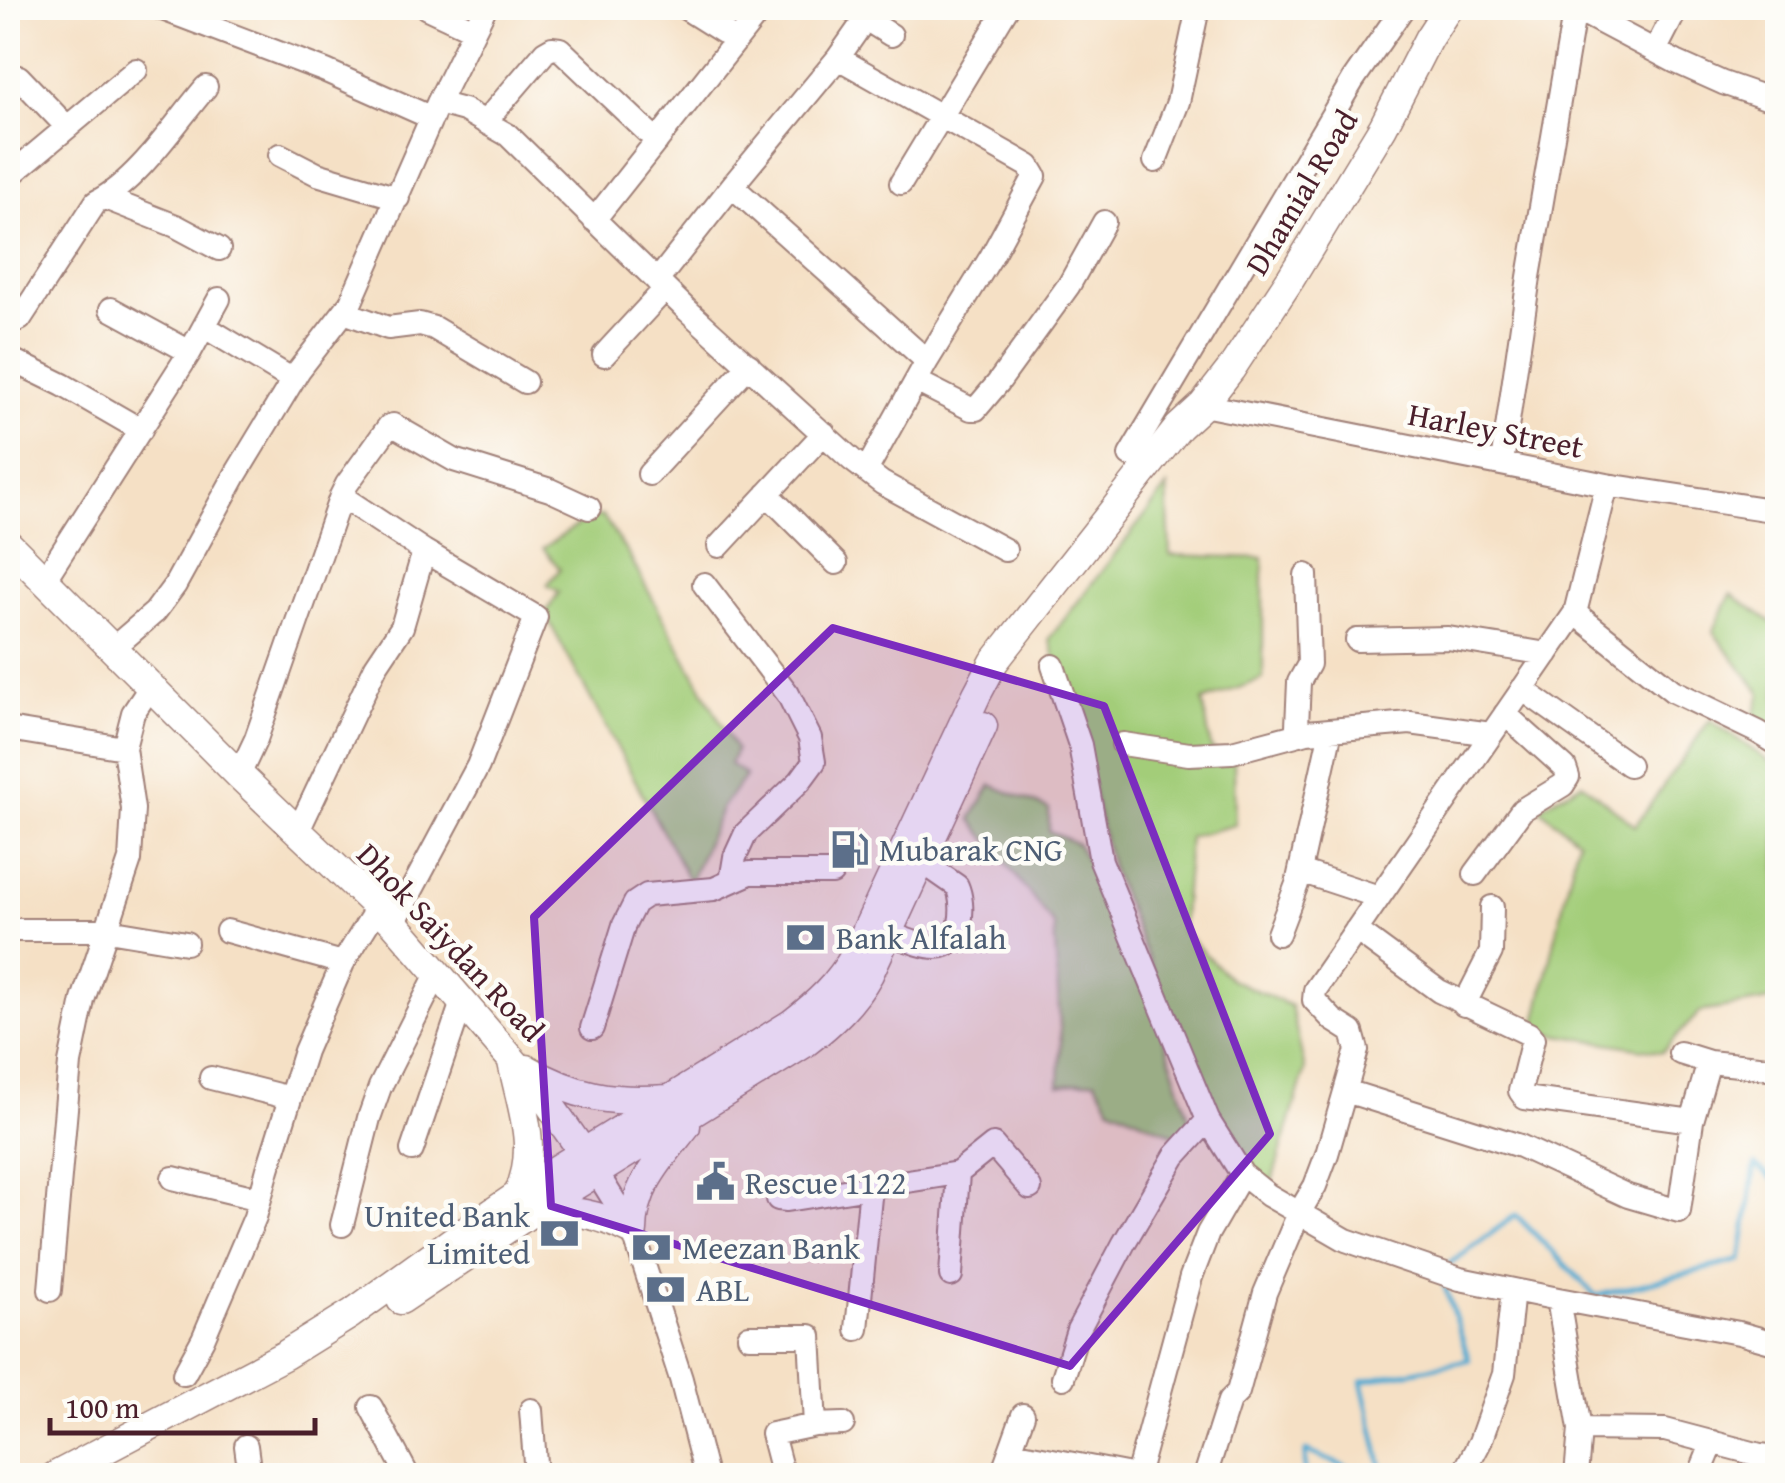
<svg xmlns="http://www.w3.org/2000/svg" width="1785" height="1483" font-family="'Gentium Book Plus',serif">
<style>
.green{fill:#a3cd79;stroke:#767652;stroke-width:2.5}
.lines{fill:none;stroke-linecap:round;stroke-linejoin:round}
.stream{stroke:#55abd1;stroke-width:5}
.minor-casing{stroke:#a08078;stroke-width:26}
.major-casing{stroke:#a08078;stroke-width:31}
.minor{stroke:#fff;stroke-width:22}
.major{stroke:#fff;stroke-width:28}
.marked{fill:#7b2cbf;fill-opacity:0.2;stroke:#7b2cbf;stroke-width:8;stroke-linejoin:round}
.labels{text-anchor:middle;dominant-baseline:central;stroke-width:9;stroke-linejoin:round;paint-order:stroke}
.street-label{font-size:32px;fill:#4a1f2b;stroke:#fdfcf7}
.service-label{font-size:32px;fill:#4e5e75;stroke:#fdfcf7;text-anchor:start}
</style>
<rect width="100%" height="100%" fill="#fdfcf7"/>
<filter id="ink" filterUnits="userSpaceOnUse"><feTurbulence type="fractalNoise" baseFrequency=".01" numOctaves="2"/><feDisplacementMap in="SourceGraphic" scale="20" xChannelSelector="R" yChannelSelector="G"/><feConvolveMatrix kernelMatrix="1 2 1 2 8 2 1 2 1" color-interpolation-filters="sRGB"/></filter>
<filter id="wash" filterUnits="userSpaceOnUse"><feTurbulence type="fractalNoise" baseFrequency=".0048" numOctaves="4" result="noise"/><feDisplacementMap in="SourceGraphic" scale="40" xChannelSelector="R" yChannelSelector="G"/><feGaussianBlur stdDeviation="2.25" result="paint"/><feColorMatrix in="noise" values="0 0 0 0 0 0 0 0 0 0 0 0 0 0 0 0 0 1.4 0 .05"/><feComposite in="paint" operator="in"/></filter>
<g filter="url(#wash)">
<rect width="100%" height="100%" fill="#f5e0c5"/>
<!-- green -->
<path class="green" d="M1167,487L1170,555L1263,558V679L1203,701L1211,749L1234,760L1235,825L1189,837L1182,931L1230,979L1291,1006L1305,1070L1268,1195L1219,1131L1111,868L1075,717L1049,639Z
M603,516L629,556L736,750L730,764L746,775L722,807L690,882L545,614L559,592L547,585L560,569L543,548L590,517Z
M1731,594L1777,626V740L1752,723L1761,693L1713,632Z
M1710,720L1777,767V999L1700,1012L1662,1052L1534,1031L1578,840L1539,808L1582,783L1635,826Z
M991,785L1049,809V831L1077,844L1089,864L1147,984L1190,1121L1179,1137L1110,1106L1095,1080L1059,1085L1061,1043L1054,925L971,819Z"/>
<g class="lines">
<!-- stream -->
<path class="stream" d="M1448,1265L1516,1215L1596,1296L1741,1260L1755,1165L1778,1183
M1304,1476L1306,1451L1368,1476
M1384,1476L1362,1381L1469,1360L1443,1281"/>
</g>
</g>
<g filter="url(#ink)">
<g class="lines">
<defs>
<path id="minor" d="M160,8L326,71L432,118
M427,8L474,30
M685,8L736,40
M848,8L891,35
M1574,8L1676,62L1723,83L1778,102
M1655,51L1677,8
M838,58L1029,166L1035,176L991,257L927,361
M8,82L13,77H19L67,127
M438,103L464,110L508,135L686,309L852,460L882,483L1005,550
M485,122L545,52L552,48L560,49L657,141
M280,155L317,174L398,198
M1155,161L1178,102L1198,8
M8,177L136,70
M901,183L1007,8
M732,186L838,58L873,8
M105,198L176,226L219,249
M594,220L762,8
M657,281L732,186L927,361L866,471
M111,309L190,352
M8,312L20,319L96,202C138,181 175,123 206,87
M344,312L388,328L420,324L434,328L525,382
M205,327L293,380
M604,355L665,289
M8,358L63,385L141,430
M916,381L971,409H976L998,383L1069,285L1104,222
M1203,405L1607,485L1778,511
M1130,455L1353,80L1403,8
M1502,463L1529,277L1575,8
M649,474L749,365
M767,494L836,563
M341,496L424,551L536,617L478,766L394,923
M719,546L824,433
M43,582L190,352L219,299
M704,584L788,694L810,738L814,762L800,781L746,833L735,857L731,881
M1575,613L1673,691L1758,732L1778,744
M1357,640L1448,638L1547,654
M112,649L155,612L175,585L236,474L299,370L350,304L438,103L485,8
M1053,666L1080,745L1101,861L1208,1120L1242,1174L1268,1195L1346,1240L1460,1279L1558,1299L1739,1333L1778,1344
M1522,689L1629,765
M8,729L124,748
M1300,734L1297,726L1299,682L1309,664L1306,575
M1123,744L1189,754L1232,752L1307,732L1410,723L1491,734
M239,775L256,739L341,496L347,484L389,426L393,425L454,460L550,490L589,508
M298,831L376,666L402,627L424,551
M1300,871L1379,897
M1475,874L1522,810L1563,785L1568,777L1565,768L1505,714
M8,930H108L186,943
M1356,930L1439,991L1529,1034L1533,1039L1520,1091L1525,1098L1692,1121
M227,931L343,963
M888,933C903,938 921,947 936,947C964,947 965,904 957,886L921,861
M1278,934L1297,884L1331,730
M1464,1005L1491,952L1492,907
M592,1028L624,925L635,903L647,895L714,889L750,873H832
M1680,1053L1709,1062L1778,1069
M211,1078L290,1098
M1346,1091L1520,1146L1628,1196L1679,1211L1692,1121L1709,1062
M412,1150L462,1002
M597,1173L633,1231L681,1379L706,1476
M173,1178L260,1199
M778,1199L787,1200L958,1173L993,1145L1030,1188
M342,1225L369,1118L380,1087L437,974
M951,1275L958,1173
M50,1290L70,1063L83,1000L130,860L133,809L124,748L133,713L151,686
M1558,1299L1580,1429L1576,1476
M857,1329L871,1187
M749,1336H810L815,1425
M184,1374L203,1339L255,1217L268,1169L305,1051L343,963L377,908
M1063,1378L1078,1330L1124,1243L1175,1156L1208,1120
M371,1407L408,1476
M531,1410L536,1476
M1580,1429L1665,1430L1760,1455L1778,1457
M246,1446L250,1476
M1011,1452L1136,1476
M783,1476L772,1434L815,1425L843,1424
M1001,1476L1023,1415
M1137,1476L1191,1277L1208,1233L1242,1174
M1205,1476L1229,1401L1238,1392L1265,1293L1299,1213L1315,1186L1327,1154L1357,1050L1352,1032L1333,1020L1314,1000L1315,990L1575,613L1607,485
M1462,1476L1480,1442L1504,1374L1513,1290
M1699,1476L1713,1442"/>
<path id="major" d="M8,544L239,775L394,923L545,1098L594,1168
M512,1062C522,1111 539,1147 518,1195
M527,1069C575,1097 613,1103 668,1099
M536,1213C575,1209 598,1214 633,1231C633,1187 660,1159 686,1126
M401,1300L529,1214L805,1043C831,1023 853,1003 869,974L983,726
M55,1476L285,1355L351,1314L480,1221L543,1178L791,1024C817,1004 839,984 855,955L977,694L994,662L1179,427L1203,405L1231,369L1291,278L1383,127L1428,39L1448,8"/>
</defs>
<!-- minor casing -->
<use href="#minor" class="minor-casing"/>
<!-- major casing -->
<use href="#major" class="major-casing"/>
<!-- minor -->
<use href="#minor" class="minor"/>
<!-- major -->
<use href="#major" class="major"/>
</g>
</g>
<!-- marked area -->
<path class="marked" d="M833,628L1104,706L1270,1134L1070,1366L551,1206L534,917Z"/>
<!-- icons -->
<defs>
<symbol id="fuel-bare" viewBox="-9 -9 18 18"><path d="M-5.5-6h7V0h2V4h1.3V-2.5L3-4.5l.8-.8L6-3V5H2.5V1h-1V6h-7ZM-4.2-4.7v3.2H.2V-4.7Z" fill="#5c6f8a" stroke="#fdfcf7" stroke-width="2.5" paint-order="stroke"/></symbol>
<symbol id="bank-bare" viewBox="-9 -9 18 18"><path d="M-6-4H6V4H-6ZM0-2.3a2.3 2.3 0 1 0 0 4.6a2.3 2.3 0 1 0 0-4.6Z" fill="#5c6f8a" stroke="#fdfcf7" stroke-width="2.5" paint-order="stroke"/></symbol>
<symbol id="civic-bare" viewBox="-9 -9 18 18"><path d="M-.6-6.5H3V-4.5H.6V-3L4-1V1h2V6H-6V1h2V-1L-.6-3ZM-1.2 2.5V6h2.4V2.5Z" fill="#5c6f8a" stroke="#fdfcf7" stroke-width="2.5" paint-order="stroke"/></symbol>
</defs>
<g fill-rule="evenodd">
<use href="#fuel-bare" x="822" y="822" width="55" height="55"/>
<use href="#bank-bare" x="778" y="910" width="55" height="55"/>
<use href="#civic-bare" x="688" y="1154" width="55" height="55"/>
<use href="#bank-bare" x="532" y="1206" width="55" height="55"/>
<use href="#bank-bare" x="624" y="1220" width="55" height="55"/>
<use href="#bank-bare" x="638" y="1262" width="55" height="55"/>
</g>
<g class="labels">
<!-- street labels -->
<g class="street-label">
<text transform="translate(1301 192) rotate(-59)">Dhamial Road</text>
<text transform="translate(1496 430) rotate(11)">Harley Street</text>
<text transform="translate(451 942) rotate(47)">Dhok Saiydan Road</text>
</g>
<!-- service labels -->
<g class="service-label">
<text x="879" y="849">Mubarak CNG</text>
<text x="836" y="937">Bank Alfalah</text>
<text x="745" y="1182">Rescue 1122</text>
<text x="530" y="1215" text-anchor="end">United Bank<tspan x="530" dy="37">Limited</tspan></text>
<text x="682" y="1247">Meezan Bank</text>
<text x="696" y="1289">ABL</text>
</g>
</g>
<!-- margin -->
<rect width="1785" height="1483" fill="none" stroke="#fdfcf7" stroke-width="40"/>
<!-- scale -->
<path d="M50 1418v15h265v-15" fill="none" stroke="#4a1f2b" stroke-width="5"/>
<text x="65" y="1418" font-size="30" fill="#4a1f2b" stroke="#fdfcf7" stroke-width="8" paint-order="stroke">100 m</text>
</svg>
